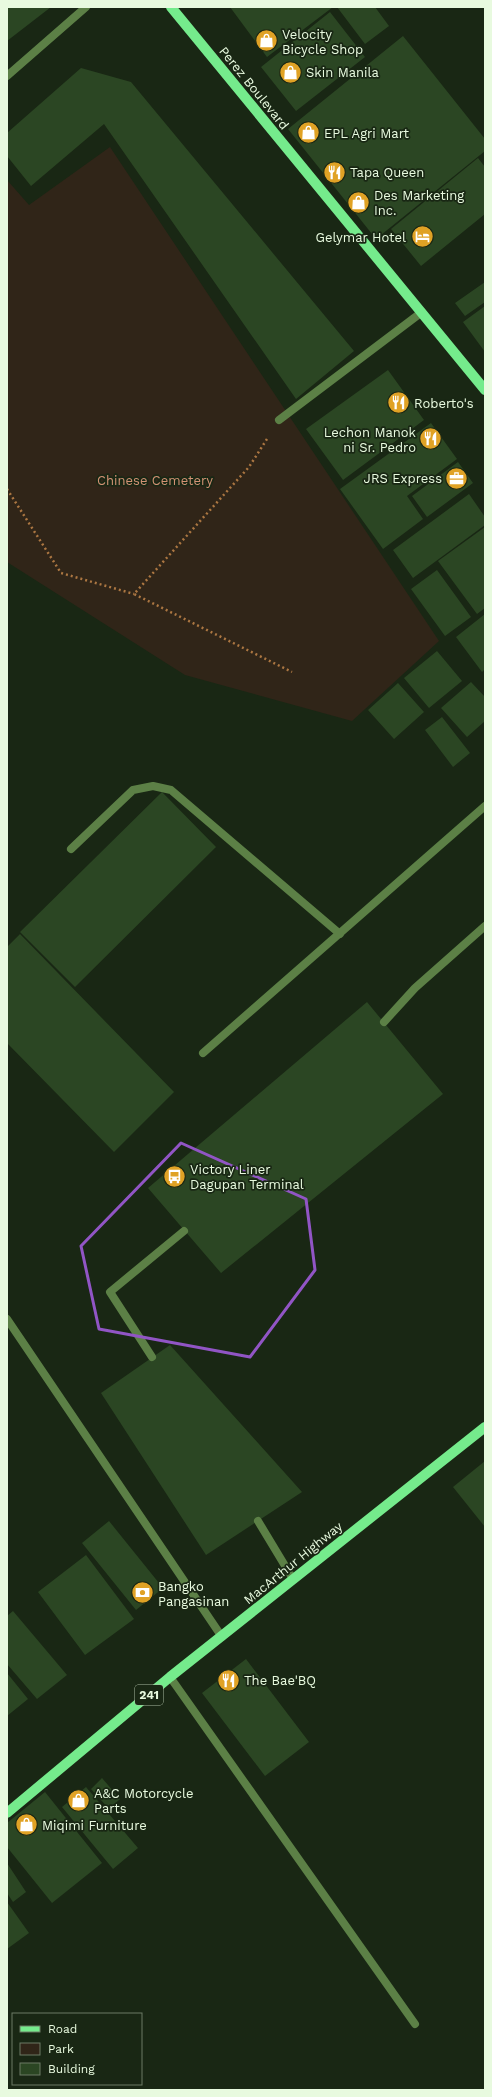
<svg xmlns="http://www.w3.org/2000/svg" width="492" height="2097" font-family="'Work Sans',sans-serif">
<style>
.green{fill:#302518}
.building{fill:#2b4623}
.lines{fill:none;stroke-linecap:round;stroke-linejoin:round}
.path{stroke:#ac7742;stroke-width:2.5;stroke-dasharray:2 3;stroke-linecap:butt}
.service{stroke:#5c8046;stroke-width:8}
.minor{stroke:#5c8046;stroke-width:8}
.primary{stroke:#75eb8c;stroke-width:10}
.marked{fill:none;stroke:#9155c5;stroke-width:3;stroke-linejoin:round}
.labels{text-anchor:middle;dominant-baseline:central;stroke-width:3.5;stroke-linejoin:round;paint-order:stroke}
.shield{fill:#192714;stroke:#aabba2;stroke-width:1}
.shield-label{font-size:12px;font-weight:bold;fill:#e8fadf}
.poi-label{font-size:13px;fill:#e8fadf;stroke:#192714;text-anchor:start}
.street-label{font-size:13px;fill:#e8fadf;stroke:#192714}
.park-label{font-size:13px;fill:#d29274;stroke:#192714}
</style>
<rect width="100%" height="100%" fill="#192714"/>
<!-- green -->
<path class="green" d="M110,147L439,641L352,721L185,675L7,562V180L29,205Z"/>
<!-- building -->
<path class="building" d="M7,7H51L7,41Z
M230,7H333L267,57Z
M337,7H375L389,26L365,44Z
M330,12L365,57L296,111L261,67Z
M403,36L485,139V151L376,239L288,129Z
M81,68L131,82L354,351L296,399L104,124L31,186L7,156V133Z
M478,158L485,167V214L421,266L391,229Z
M485,282V302L465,316L455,303Z
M485,306V352L463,322Z
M388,370L424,420L343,480L306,429Z
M431,423L457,459L407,496L423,519L383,549L340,489Z
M458,462L473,483L427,517L412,496Z
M469,494L485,517V525L413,578L393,550Z
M485,527V608L477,614L438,561Z
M437,570L471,617L445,636L411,589Z
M485,614V669L482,672L456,637Z
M437,651L462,681L429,708L404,678Z
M471,682L485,697V721L467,737L441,708Z
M398,683L424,712L394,739L368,710Z
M442,717L470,753L453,767L425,730Z
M162,792L216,847L75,987L20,932Z
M20,934L174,1092L114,1152L7,1043V947Z
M367,1002L443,1094L221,1273L148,1188Z
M170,1345L302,1492L206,1555L101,1393Z
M485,1461V1527L453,1487Z
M109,1521L163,1588L136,1610L82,1543Z
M86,1555L134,1619L85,1655L38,1592Z
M13,1611L67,1675L37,1699L7,1664V1616Z
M246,1659L309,1742L265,1776L202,1693Z
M7,1673L28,1699L7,1716Z
M102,1778L120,1799L109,1809L91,1789Z
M86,1787L138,1848L113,1869L62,1807Z
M45,1792L102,1863L52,1903L7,1847V1823Z
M7,1863L26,1892L13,1902L7,1893Z
M7,1902L29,1933L7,1949Z"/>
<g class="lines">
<!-- path -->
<path class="path" d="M267,439L249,467L134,594L292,672
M7,489L61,573L134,594"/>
<!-- service -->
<path class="service" d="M279,420L422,312
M71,849L133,790L153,786L171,790L340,934
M384,1022L415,988L485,926
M203,1053L485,806
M152,1357L110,1292L184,1231
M258,1521L293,1579
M170,1677L415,2024"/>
<!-- minor -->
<path class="minor" d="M7,76L86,7
M7,1319L222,1637"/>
<!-- primary -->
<path class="primary" d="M171,7L485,390
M7,1813L170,1677L485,1427"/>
</g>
<!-- marked area -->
<path class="marked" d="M181,1143L306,1199L315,1270L250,1357L99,1329L81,1246Z"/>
<!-- icons -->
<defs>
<symbol id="shop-disc" viewBox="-11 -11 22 22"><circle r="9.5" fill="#e0a225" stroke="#192714"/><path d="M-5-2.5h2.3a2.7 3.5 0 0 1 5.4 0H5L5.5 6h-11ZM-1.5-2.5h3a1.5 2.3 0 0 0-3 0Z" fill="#fff"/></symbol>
<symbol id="restaurant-disc" viewBox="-11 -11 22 22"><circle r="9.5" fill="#e0a225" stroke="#192714"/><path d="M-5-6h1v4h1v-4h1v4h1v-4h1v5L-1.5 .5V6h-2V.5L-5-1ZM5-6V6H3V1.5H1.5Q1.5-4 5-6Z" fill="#fff"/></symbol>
<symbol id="hotel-disc" viewBox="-11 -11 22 22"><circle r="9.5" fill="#e0a225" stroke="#192714"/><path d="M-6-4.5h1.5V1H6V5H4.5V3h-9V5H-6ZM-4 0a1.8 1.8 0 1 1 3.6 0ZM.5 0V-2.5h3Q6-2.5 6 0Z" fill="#fff"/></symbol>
<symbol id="office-disc" viewBox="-11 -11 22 22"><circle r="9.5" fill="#e0a225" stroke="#192714"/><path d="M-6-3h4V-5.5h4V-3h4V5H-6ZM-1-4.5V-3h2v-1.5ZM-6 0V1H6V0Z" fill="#fff"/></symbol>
<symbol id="bus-disc" viewBox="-11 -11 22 22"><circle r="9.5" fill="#e0a225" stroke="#192714"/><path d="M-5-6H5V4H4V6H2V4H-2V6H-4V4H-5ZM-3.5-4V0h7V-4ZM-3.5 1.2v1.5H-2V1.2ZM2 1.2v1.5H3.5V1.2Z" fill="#fff"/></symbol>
<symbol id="bank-disc" viewBox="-11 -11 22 22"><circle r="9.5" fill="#e0a225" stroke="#192714"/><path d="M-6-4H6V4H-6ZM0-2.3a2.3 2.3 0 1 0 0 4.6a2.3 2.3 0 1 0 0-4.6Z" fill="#fff"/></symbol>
</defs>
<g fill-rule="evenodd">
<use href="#shop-disc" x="254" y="28" width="25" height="25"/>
<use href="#shop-disc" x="278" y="60" width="25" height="25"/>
<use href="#shop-disc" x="296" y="120" width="25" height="25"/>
<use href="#restaurant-disc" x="322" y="160" width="25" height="25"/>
<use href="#shop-disc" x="346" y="190" width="25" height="25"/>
<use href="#hotel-disc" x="410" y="224" width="25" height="25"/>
<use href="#restaurant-disc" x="386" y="390" width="25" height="25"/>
<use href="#restaurant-disc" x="418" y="426" width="25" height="25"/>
<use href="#office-disc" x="444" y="466" width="25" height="25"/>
<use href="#bus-disc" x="162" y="1164" width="25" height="25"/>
<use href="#bank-disc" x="130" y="1580" width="25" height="25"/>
<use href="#restaurant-disc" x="216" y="1668" width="25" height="25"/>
<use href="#shop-disc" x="66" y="1788" width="25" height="25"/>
<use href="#shop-disc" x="14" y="1812" width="25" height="25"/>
</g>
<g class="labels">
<!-- shield labels -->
<rect class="shield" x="135" y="1685" width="28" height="20" rx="3"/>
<g class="shield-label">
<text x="149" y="1695">241</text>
</g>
<!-- poi labels -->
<g class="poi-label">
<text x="282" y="34">Velocity<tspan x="282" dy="15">Bicycle Shop</tspan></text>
<text x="306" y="72">Skin Manila</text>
<text x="324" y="133">EPL Agri Mart</text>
<text x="350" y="172">Tapa Queen</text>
<text x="374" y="195">Des Marketing<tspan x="374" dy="15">Inc.</tspan></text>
<text x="406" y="237" text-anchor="end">Gelymar Hotel</text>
<text x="414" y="403">Roberto's</text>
<text x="416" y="432" text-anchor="end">Lechon Manok<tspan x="416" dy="15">ni Sr. Pedro</tspan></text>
<text x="442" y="478" text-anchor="end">JRS Express</text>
<text x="190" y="1169">Victory Liner<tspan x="190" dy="15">Dagupan Terminal</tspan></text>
<text x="158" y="1586">Bangko<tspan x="158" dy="15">Pangasinan</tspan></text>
<text x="244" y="1680">The Bae'BQ</text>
<text x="94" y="1793">A&amp;C Motorcycle<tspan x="94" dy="15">Parts</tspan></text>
<text x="42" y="1825">Miqimi Furniture</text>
</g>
<!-- street labels -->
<g class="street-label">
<text transform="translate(254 88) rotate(51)">Perez Boulevard</text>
<text transform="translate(293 1563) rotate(-39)">MacArthur Highway</text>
</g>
<!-- park labels -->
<g class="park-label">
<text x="155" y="480">Chinese Cemetery</text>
</g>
</g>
<!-- border -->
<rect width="492" height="2097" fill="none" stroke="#e8fadf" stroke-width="16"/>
<!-- legend -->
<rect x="12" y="2013" width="130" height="72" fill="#192714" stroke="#6c7b65"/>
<rect x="20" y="2026" width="20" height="6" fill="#75eb8c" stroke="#6c7b65"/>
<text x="48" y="2033" font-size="12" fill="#e8fadf">Road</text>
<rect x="20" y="2043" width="20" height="12" fill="#302518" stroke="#6c7b65"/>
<text x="48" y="2053" font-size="12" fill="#e8fadf">Park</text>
<rect x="20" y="2063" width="20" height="12" fill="#2b4623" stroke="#6c7b65"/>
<text x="48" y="2073" font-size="12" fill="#e8fadf">Building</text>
</svg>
